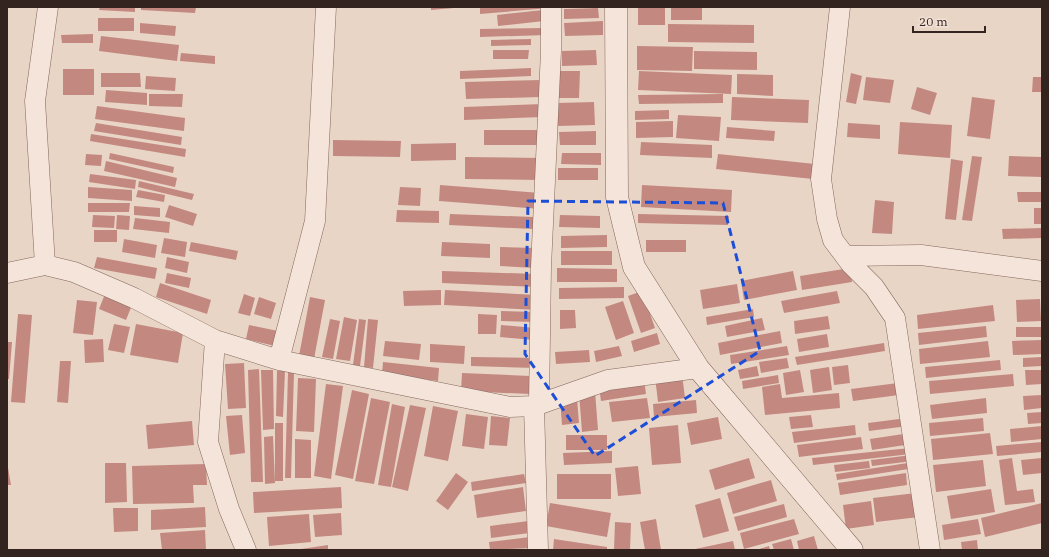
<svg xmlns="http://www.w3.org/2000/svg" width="1049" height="557" font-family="'IBM Plex Serif',serif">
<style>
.building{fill:#c38980}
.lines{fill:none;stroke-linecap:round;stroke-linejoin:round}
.minor-casing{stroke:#83675e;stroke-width:21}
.tertiary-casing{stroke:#83675e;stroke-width:23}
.minor{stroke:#f5e4d9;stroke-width:20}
.tertiary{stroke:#f5e4d9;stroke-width:22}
.marked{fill:none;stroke:#1d4ed8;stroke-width:3;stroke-dasharray:8 5;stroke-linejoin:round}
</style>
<rect width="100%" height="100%" fill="#e9d5c6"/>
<!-- building -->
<path class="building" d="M100,7H135V12L99,10Z
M141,7H196L195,13L141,10Z
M431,7H454V8L431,10Z
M495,7H550V8L480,14V8Z
M638,7H665V25H638Z
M671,7H702V20H671Z
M598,8L599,18L564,19V9Z
M543,10L544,21L498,26L497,15Z
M98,18H134V31H98Z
M603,21V35L565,36L564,23Z
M140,23L176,26L175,36L140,33Z
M668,24L754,25V43L668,42Z
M547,28V35L480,37V29Z
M93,34V43H62L61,35Z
M101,36L179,45L177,61L99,51Z
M531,39V45L491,46V40Z
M637,46L693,47L692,71L637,70Z
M493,50H529L528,59H493Z
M596,50L597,65L562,66V51Z
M694,51L757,52V70L694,69Z
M181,53L215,56V64L180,61Z
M531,68V76L460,79V71Z
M63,69H94V95H63Z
M559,71H580L579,98H558Z
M639,71L732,75L731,94L638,90Z
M101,73H140L141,87H101Z
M851,73L862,76L856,104L846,102Z
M737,74L773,75V96L737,94Z
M146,76L176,78L175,91L145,89Z
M866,77L894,80L890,103L863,100Z
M1033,77H1042V92H1032Z
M541,80V97L466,99L465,82Z
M917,87L937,93L930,115L911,109Z
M106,90L147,93V105L105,102Z
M149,94H183L182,107L149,106Z
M723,94V103L639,104L638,95Z
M732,97L809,100L808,123L731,120Z
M972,97L995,100L990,139L967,136Z
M594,102L595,125L558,126L557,103Z
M543,104V117L464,120V107Z
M97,106L185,118L184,131L95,119Z
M669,110V119L635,120V111Z
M678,115L721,117L719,141L676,138Z
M673,121V137L636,138V122Z
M900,122L952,125L950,158L898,154Z
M96,123L182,137L181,145L94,131Z
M848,123L880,125V139L847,137Z
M727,127L775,131L774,141L726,138Z
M484,130H542V145H484Z
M596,131V145H560L559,132Z
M91,134L186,149L185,157L90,141Z
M333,140L401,141L400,157L333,156Z
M641,142L712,145V158L640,155Z
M456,143V160L411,161V144Z
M110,153L174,167L173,173L109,159Z
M562,153H601V165L561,164Z
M86,154L102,155L101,166L85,165Z
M718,154L815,164L813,179L716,169Z
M972,156L982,157L972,221L962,220Z
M1009,156L1042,157V177L1008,176Z
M465,157L540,158V180L465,179Z
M951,159L963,161L956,220L945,219Z
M106,161L177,178L175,187L104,171Z
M558,168H598V180H558Z
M90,174L136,180L135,189L89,182Z
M139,181L194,194L192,200L138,187Z
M440,185L541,193L540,209L439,201Z
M642,185L732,190L731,212L641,207Z
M88,187L132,190V201L88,198Z
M400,187L421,188L420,206L398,205Z
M138,190L165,195L164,202L136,197Z
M1017,192H1042V202H1018Z
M875,200L894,202L892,234L872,233Z
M88,203H130L129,212H88Z
M169,205L197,214L193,226L165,217Z
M134,206L160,208V217L134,215Z
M1034,208H1042V224H1034Z
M397,210L439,211V223L396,222Z
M450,214L534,217L533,229L449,225Z
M638,214L729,216L728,225L638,223Z
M93,215L115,216L114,228L92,227Z
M117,215L130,216L129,230L116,229Z
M560,215L600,216V228L559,227Z
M135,218L170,222L169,233L133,229Z
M1042,228V238L1003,239L1002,229Z
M94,230H117V242H94Z
M607,235V247L561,248V236Z
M164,238L187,242L185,257L161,253Z
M124,239L157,245L155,258L122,252Z
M646,240H686V252H646Z
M191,242L238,251L236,260L189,251Z
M442,242L490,244V258L441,256Z
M500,247L536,248L535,268L500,266Z
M561,251H612V265H561Z
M97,257L157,268L155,279L94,268Z
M167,257L189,262L187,273L165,268Z
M557,268L617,269V282H557Z
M850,268L852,282L802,290L800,276Z
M442,271L537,274L536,287L442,283Z
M793,271L797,290L744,300L741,281Z
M167,273L191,278L189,288L165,283Z
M160,283L211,300L207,314L156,297Z
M737,284L740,303L703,309L700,290Z
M624,287V298L559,299V288Z
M441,290V305L404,306L403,291Z
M445,290L537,295V310L444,305Z
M642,291L655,328L641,333L628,296Z
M837,291L840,303L784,313L781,301Z
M105,294L132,305L126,320L99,309Z
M244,294L255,298L250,316L238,313Z
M259,297L276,303L271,319L254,314Z
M310,297L325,300L314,359L299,356Z
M1040,299L1041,321L1017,322L1016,300Z
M77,300L97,302L93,335L73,333Z
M623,301L634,333L616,340L605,307Z
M993,305L995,321L918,329L917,315Z
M753,309L754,317L707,325L706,317Z
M560,310H575L576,328L560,329Z
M501,311L536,312V322L501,321Z
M18,314L32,315L25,403L11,402Z
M478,314L497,315L496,334H478Z
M828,316L830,329L795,334L794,321Z
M344,317L357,320L350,361L336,359Z
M762,318L765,330L727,337L725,326Z
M330,319L340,321L333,359L322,357Z
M359,319L366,320L360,366L353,365Z
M368,319L378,320L373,368L364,367Z
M114,324L130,327L124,353L108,350Z
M136,324L183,333L178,363L130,355Z
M249,325L278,331L275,346L246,339Z
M501,325L535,328L534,340L500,337Z
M986,326L987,337L919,345L918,333Z
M1016,327H1042V337H1016Z
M780,331L782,343L720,355L718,343Z
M657,333L660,344L634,352L631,341Z
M827,334L829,347L799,352L797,339Z
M103,339L104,362L85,363L84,340Z
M1042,340V354L1013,355L1012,341Z
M385,341L421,344L419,360L383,356Z
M988,341L990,357L920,364L919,349Z
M7,342H12L9,379H7Z
M884,343L885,351L797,365L795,357Z
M430,344L465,346L464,364L430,362Z
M619,346L622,356L596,362L594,351Z
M787,346L789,355L731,364L730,355Z
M589,350L590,362L556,364L555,352Z
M471,357L536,358V368L471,366Z
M1042,357V366L1023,367V358Z
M787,358L789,368L761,373L759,362Z
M1000,360L1001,370L926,378L925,367Z
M60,361H71L68,403L57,402Z
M383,362L439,368L438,381L382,374Z
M244,363L246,408L228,409L225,364Z
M848,365L850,383L834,385L832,367Z
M757,366L759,376L740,379L738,370Z
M829,367L832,390L813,393L810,370Z
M259,369L263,482H251L248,370Z
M261,370H273L274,429L263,430Z
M800,370L804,392L786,395L783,373Z
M1025,370H1042V384L1026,385Z
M277,371H285L283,417L276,416Z
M288,372H294L291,478H285Z
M462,373L530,376V394L461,391Z
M682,374L685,398L658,402L655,377Z
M1013,374L1014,386L930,394L929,381Z
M778,375L779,383L743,389L742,381Z
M298,378L316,379L314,432L296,431Z
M644,379L646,394L601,401L599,387Z
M898,383L899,395L853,401L851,389Z
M326,384L343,386L331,479L314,476Z
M780,384L782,398L771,399L839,393L840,408L765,415L762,387Z
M352,390L369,394L353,479L335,475Z
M595,391L598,430L582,432L579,393Z
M1042,395V408L1024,410L1023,396Z
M371,398L390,402L374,484L355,481Z
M577,398L579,423L562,425L560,400Z
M647,398L650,418L612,422L609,402Z
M986,398L987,413L932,419L930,405Z
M696,400L697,413L654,417L653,404Z
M392,404L405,407L391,487L378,485Z
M410,405L426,408L408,491L392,487Z
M433,406L458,411L448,461L424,456Z
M1042,412V423L1028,424L1027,413Z
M466,414L488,417L484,449L462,446Z
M242,415L245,453L230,455L226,416Z
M811,415L813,427L791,429L789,417Z
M491,416L510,418L507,446L489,445Z
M718,417L722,439L691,445L687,423Z
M907,418L908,426L869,431L868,423Z
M983,418L984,431L930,436L929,423Z
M192,421L194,445L148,449L146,425Z
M275,423H283V481H275Z
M678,425L681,463L652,465L649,428Z
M855,425L856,435L794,443L792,432Z
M1042,426V439L1011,442L1010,429Z
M910,433L912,444L872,450L870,439Z
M990,433L993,454L933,460L931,439Z
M566,435H607V450H566Z
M273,436L275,483L265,484L264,437Z
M861,437L863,449L799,457L797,445Z
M295,439L311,440V478H295Z
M1042,442V452L997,456L996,446Z
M910,448L911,454L813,465L812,458Z
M612,451V463L564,465L563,453Z
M912,455L913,461L872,466L871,460Z
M749,458L755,478L715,490L709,470Z
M1012,458L1017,491L1033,489L1035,502L1005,505L999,460Z
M1042,458V473L1023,475L1021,460Z
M983,460L986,486L936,492L933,465Z
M869,461L870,468L835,472L834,465Z
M7,462L11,485H7Z
M914,462L915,468L837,480L836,474Z
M105,463H126L127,502L105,503Z
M206,464L207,485H193L194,503L133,504L132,466Z
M638,466L641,494L618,496L615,468Z
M456,473L468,482L448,510L436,501Z
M906,473L907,485L840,495L838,483Z
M524,474L526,483L472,491L471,482Z
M557,474H611V499H557Z
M771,480L777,501L733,514L727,493Z
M341,487L342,508L254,513L253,492Z
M523,487L526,511L477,518L474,495Z
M991,489L995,512L951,519L947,496Z
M916,493L919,517L876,522L873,498Z
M720,498L729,531L703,538L695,505Z
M871,501L874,525L846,529L843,505Z
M550,503L611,513L607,537L546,526Z
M1042,503V523L985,537L981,518Z
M784,504L787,517L738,531L734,517Z
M205,507L206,527L151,530V510Z
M113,508H138V531L114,532Z
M341,513L342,535L315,537L313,515Z
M309,514L311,542L269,546L267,517Z
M656,519L661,550H645L640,522Z
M794,519L799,534L744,549L740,533Z
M978,519L981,534L944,540L942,525Z
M528,521L530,533L491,538L490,526Z
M615,522L631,523L630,550H614Z
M205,530L206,550H162L160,533Z
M814,536L818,550H799L797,541Z
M530,537L531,548L490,550L489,542Z
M554,539L607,547V550H553Z
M791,539L794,550H774L772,544Z
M977,540L978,550H962L961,542Z
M733,541L735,550H695V549Z
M328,545V550H301V549Z
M769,546L770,550H756Z"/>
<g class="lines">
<defs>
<path id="minor" d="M840,7L821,179L827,219L833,240L851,264L874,287L895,318L930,550
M845,256L921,255L1042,271
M45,265L35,101L48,7
M7,273L45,265L74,272L134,298L215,340L279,360L510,407L534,406L608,380L698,368
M215,340L208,442L229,509L246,550
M279,360L315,221L326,7
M539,404L541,267L551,51V7
M534,406L538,550"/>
<path id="tertiary" d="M616,7L617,197L634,267L698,368L852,550"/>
</defs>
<!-- minor casing -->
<use href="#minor" class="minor-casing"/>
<!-- tertiary casing -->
<use href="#tertiary" class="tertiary-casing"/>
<!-- minor -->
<use href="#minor" class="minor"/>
<!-- tertiary -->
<use href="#tertiary" class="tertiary"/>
</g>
<!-- marked area -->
<path class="marked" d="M528,201L723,203L760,351L595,456L525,354Z"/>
<!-- border -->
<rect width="1049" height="557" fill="none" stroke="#342420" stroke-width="16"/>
<!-- scale -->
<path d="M913 26v6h72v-6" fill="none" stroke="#342420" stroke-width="2"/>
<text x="919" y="26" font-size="12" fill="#342420" stroke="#f1e1d5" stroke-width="3" paint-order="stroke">20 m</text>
</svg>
